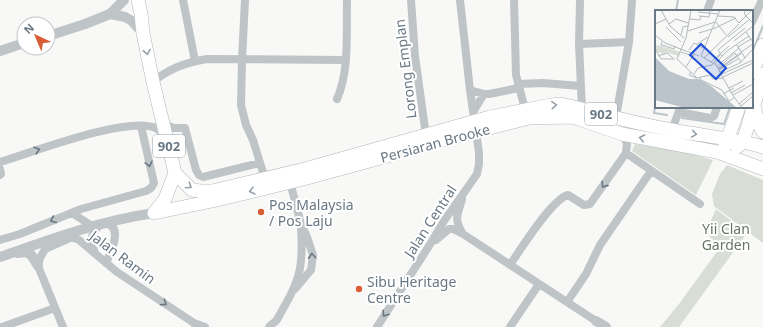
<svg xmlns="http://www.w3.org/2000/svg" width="763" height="327" font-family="'Noto Sans',sans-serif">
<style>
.green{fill:#d8ddd5}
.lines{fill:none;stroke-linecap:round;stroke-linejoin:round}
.stream{stroke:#bbc4ca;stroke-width:2}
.primary-casing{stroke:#b3b8bc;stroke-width:14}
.minor{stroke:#bfc4c7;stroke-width:8}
.tertiary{stroke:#bfc4c7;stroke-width:10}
.primary{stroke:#fff;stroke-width:13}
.oneway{stroke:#96a0aa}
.oneway2{stroke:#697885}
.poi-dot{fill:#d95e35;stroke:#fff;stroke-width:1.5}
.labels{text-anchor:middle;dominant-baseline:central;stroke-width:4;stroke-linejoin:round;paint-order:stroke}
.shield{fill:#fff;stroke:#96a0aa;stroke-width:1}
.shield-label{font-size:13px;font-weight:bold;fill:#697885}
.street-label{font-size:14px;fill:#697885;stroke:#fff}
.poi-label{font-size:14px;fill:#697885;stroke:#fff;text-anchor:start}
.park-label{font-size:14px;fill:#667763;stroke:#fff}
.inset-river{fill:none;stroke:#bbc4ca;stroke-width:2}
.inset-road{fill:none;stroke:#b2b9bf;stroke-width:1}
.view{fill:#1d4ed8;fill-opacity:0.15;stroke:#1d4ed8;stroke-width:2}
.inset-edge{fill:none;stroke:#697885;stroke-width:2}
</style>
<rect width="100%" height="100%" fill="#f8f8f6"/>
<!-- green -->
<path class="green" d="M635,144L684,152L713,160L696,195L632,151Z
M727,165L763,180V243L714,206L712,194L720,174Z
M716,209L747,233L679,327H660L679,304L716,253L707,229Z"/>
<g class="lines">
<!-- stream -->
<path class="stream" d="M676,11L678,0
M752,53L763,26
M656,102L654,113L667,115
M682,118L724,124L730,107"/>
<defs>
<path id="primary" d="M138,0L141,14L143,33L153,82L175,173L192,190L201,191H212L305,169L490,117L551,105L560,104L570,106C604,115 638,124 672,130C703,136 733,138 763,147
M752,73L763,45
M754,106L759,125L763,132
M427,144L529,118L570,117L579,119L622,134L717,152L763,169
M725,146L739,107
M737,147L743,142L763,74
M154,213L217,200L307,178L395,154
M154,213L165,199L175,173"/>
</defs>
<!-- primary casing -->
<use href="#primary" class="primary-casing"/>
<!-- minor -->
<path class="minor" d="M183,0L195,61
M245,0L242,60L241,105L246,125L253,140L265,179
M411,0L415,56L426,136
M514,0L516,75L525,109
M580,0L579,44L582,109
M707,11L711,0
M752,22L762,0
M579,44L629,42
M153,82C168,69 187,62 207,59L345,60
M518,84L543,83L580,86
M470,90L484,94H489L519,88
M337,99C350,70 346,31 347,0
M473,112L484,94
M679,112L710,118L714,116L717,107
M616,117L629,42L632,0
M164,124L174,128H185L196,170L199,175L203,177L260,163
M672,130L680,108
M626,153L700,204
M0,162C34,152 121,118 153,127C157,128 162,132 166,135
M0,169L1,174L0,175
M289,178L301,224L307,237L313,255L311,270L295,289
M462,199C458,215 453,218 463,234
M72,213L92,226
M105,223C124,227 111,251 106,263
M0,240L20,234L81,209L146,191L151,188L154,183L141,126
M436,240L449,229H453L463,234L596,321
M95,253C90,239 90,234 101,224
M510,265C520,250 552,199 568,195L584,205L590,204L626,153L627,143L622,134
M567,302L586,274L600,245L651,171
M194,323L205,327
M2,327L55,308
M63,327L38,266L40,258L45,249L72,237L79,240L117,272L194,323L196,327
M269,327C271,324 274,323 276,321C279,317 281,312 284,307C302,277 303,261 301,227
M377,327L429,246L444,221L477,174L479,164V153L470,90L460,0
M510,327L539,284"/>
<!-- tertiary -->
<path class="tertiary" d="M110,14L124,0
M48,36L85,24L110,14L125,17L132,21L143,33
M0,51L24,43
M17,253L27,252L32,256L38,266
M0,257C51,239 100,221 154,213
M596,321L606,327"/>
<!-- primary -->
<use href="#primary" class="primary"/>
</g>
<!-- one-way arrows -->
<defs><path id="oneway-chevron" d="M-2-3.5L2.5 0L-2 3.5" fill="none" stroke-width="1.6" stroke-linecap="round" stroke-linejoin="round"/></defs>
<g class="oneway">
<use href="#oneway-chevron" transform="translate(147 52) rotate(79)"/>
<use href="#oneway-chevron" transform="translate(554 105) rotate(-4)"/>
<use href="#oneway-chevron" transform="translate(694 134) rotate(9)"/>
<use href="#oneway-chevron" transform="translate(642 138) rotate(-168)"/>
<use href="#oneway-chevron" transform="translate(189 186) rotate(34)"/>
<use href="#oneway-chevron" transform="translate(252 191) rotate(166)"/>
</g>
<g class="oneway2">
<use href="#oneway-chevron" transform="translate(37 150) rotate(-18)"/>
<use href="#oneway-chevron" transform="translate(149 164) rotate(77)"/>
<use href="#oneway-chevron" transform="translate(604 185) rotate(125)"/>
<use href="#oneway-chevron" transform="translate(53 220) rotate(157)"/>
<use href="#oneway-chevron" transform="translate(312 256) rotate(-94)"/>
<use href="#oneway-chevron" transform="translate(164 303) rotate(34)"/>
<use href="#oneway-chevron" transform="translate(385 314) rotate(123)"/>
</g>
<!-- markers -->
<g class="poi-dot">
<circle cx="261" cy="212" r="4"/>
<circle cx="359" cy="289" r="4"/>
</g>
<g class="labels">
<!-- shield labels -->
<g class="shield">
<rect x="585" y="103" width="32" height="22" rx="3"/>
<rect x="153" y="135" width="32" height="22" rx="3"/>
</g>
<g class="shield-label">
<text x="601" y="114">902</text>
<text x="169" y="146">902</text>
</g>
<!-- street labels -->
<g class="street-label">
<text transform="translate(405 69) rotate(-97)">Lorong Emplan</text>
<text transform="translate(435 143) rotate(-15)">Persiaran Brooke</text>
<text transform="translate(430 221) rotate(-57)">Jalan Central</text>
<text transform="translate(123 257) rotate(37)">Jalan Ramin</text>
</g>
<!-- poi labels -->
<g class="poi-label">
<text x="269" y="204">Pos Malaysia<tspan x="269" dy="16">/ Pos Laju</tspan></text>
<text x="367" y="281">Sibu Heritage<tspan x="367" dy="16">Centre</tspan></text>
</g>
<!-- park labels -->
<g class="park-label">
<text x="726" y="228">Yii Clan<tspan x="726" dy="16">Garden</tspan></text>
</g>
</g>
<!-- overview -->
<g transform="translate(655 10)">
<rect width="98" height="98" fill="#f8f8f6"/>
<path d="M0,35L6,36L25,42L23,46L11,42L9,44L0,41Z" fill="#d8ddd5"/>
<path d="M0,47L14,61L34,69H44L56,76L82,98H30L0,90Z" fill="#bbc4ca"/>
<path class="inset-river" d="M64,59L86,43M0,72L47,86L57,78M56,81L62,93L68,98M58,86L67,98"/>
<path class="inset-road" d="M6,0L15,16L29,28M65,0L46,46L61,55L77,84L87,98M89,0L90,5L98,13M43,2L63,4M44,6L54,7L55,0M63,6L79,7L84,13M35,9L45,10L46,6M61,12L71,25M84,13L97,0M0,14L11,9M14,14L21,9L33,13M11,17L26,32M58,19L81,8M33,21L60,12M91,22L98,32M44,23L57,19M0,25L10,33L44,46M26,25L28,17L33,16M73,27L95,9M31,28L36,0M79,31L98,16M7,32L6,35L10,36L19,39L20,36M42,34L53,27M82,35L90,48M83,37L96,29M0,39L6,49H20M34,40L39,33L50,39M26,42L38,46M86,42L98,34M3,46L12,43L18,48M67,46L63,40L90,18M49,48L84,14M22,49L42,68L55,65M22,49L31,28M56,52L74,36M60,54L72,41L94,26M62,56L84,38M31,57L39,44M63,58L80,43L86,52M64,60L83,49M36,62L34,65L42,68M65,62L85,53L98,39M39,64L43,58L57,55L65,45M67,64L98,50M55,65L58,69L68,68M45,67L46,70L67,80L74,91L79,88M68,67L98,53M74,78L88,71M76,83L90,75M68,84L79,78M78,85L98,74M84,94L98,82M86,96L98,86"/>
<path class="view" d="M46,34L71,58L61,69L35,45Z"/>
<rect width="98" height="98" class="inset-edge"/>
</g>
<!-- north arrow -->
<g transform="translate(36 36) rotate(316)"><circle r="19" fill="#ffffff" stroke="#c3c9ce"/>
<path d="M0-3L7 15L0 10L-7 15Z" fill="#d95e35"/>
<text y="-6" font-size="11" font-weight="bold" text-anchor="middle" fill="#697885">N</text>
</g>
</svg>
